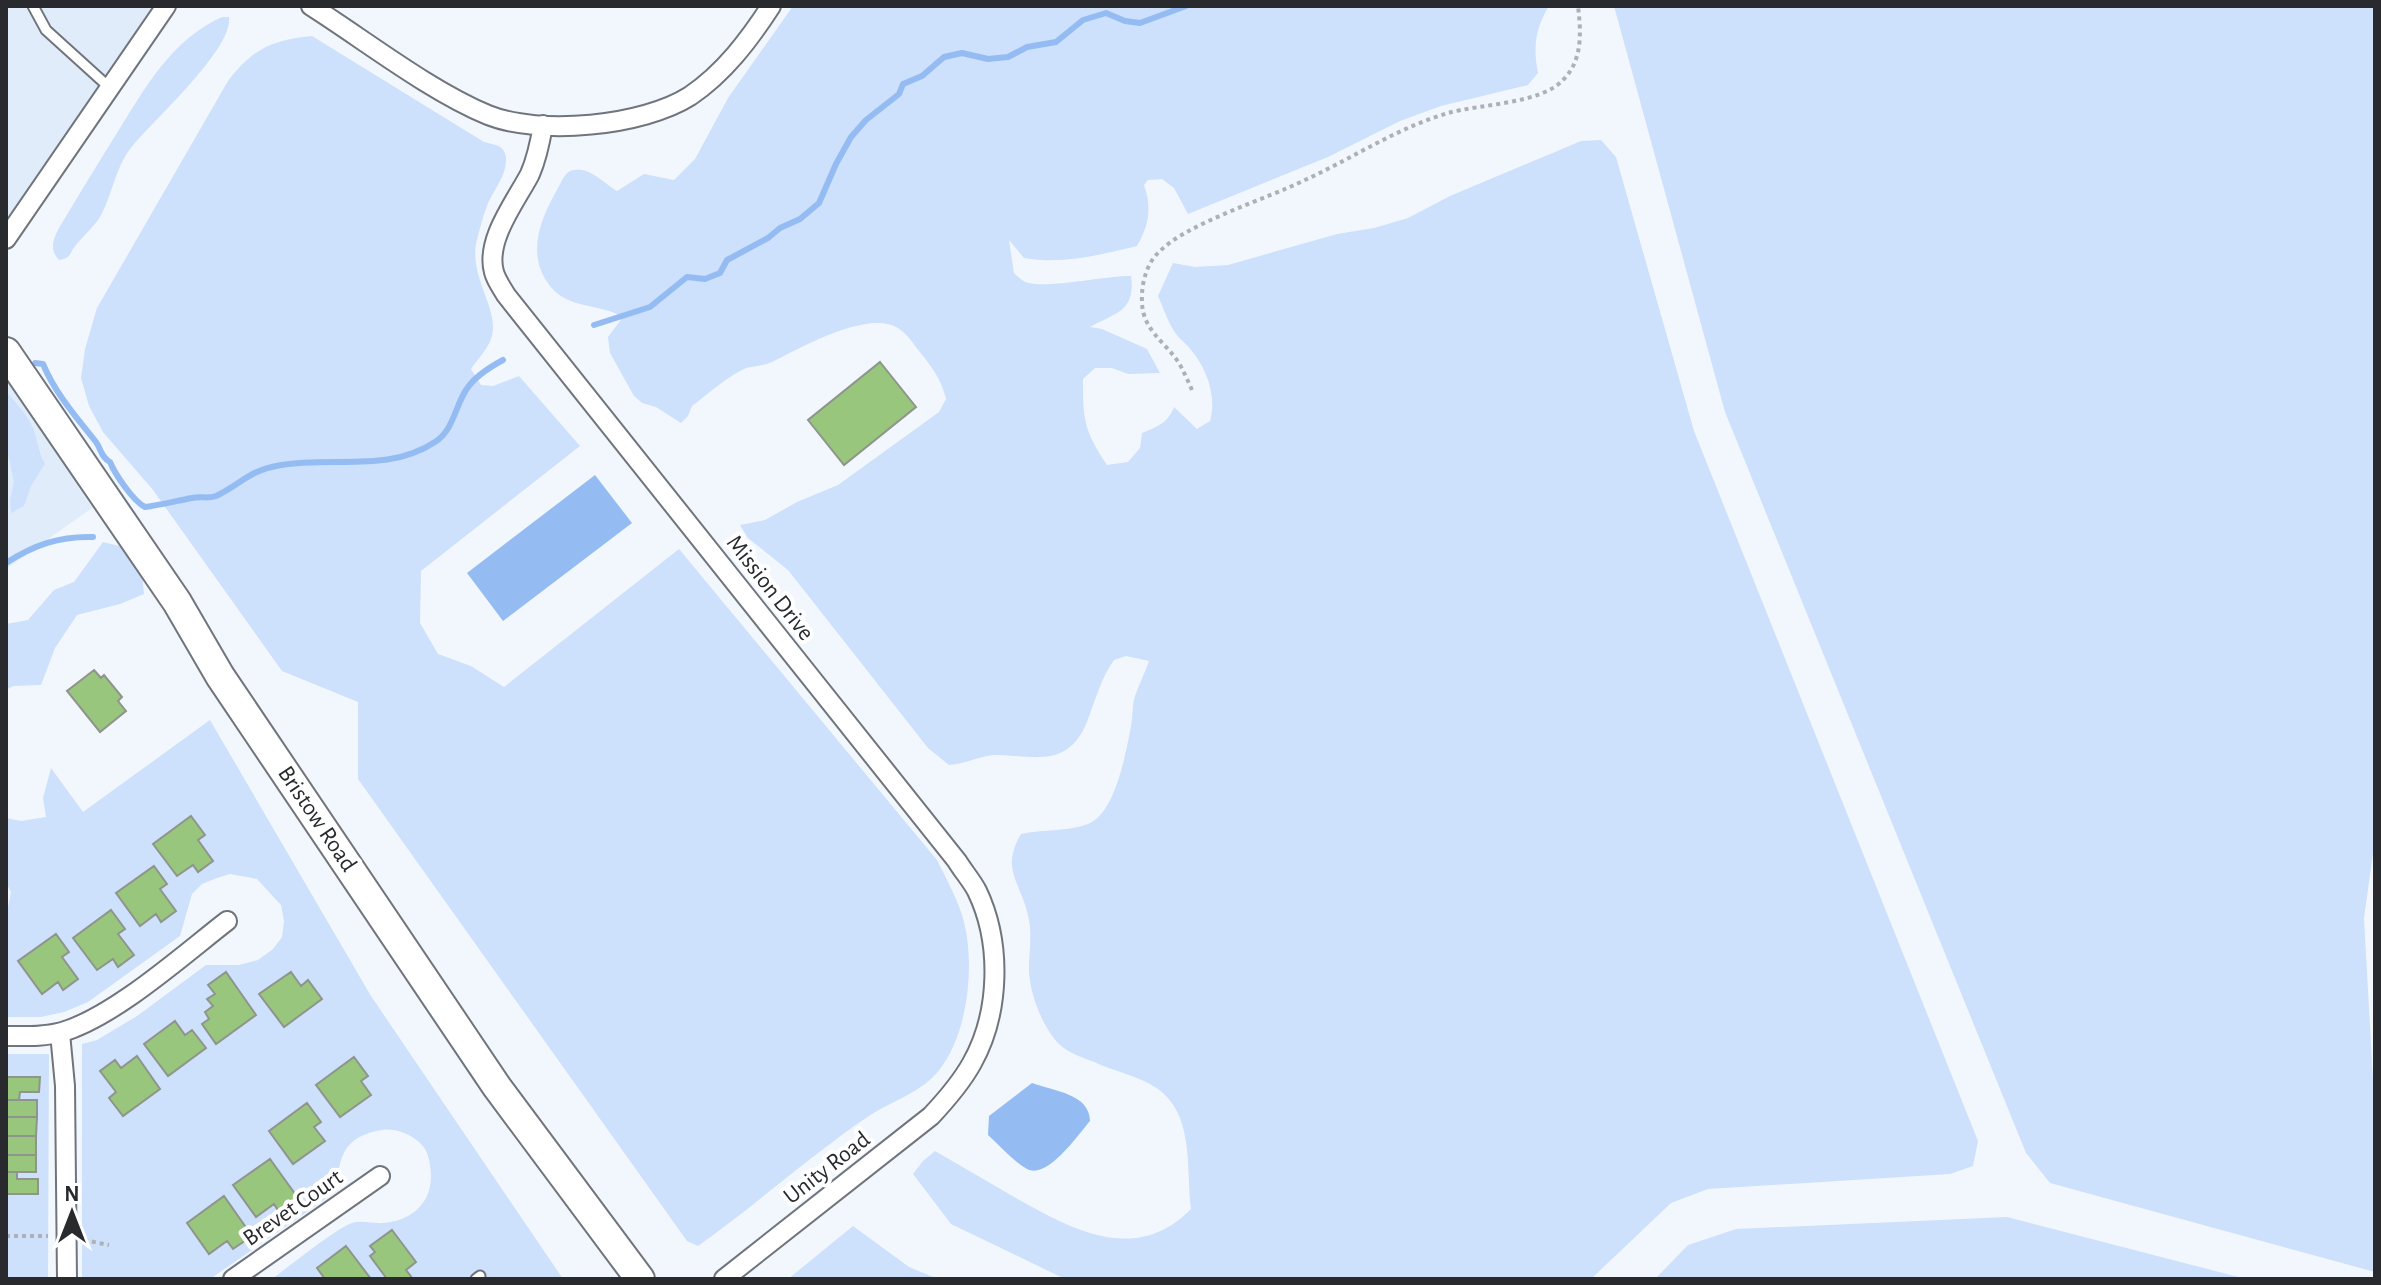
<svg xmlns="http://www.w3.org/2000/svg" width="2381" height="1285" font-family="'Alegreya Sans',sans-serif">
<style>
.built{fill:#e1ecfb}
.green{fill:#cde0fc}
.water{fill:#95bcf2}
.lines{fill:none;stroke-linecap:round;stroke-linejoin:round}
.stream{stroke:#95bcf2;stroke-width:6}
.building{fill:#98c67c;stroke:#8f958c;stroke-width:2}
.service-casing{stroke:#70757d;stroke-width:13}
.minor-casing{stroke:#70757d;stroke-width:22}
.primary-casing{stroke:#70757d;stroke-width:32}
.path{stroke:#adb1b6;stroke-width:4;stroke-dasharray:4 4;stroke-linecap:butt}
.service{stroke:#fff;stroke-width:9}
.minor{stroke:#fff;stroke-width:18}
.primary{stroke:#fff;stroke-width:28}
.labels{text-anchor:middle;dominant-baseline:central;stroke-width:8;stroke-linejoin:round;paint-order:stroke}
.street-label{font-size:24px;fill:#282a2d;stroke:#fff}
</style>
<rect width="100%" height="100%" fill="#f2f7fe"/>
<!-- built -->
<path class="built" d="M6,6H161L6,228Z
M6,373L92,508L6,569Z"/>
<!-- green -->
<path class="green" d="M793,6H1549C1535,29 1533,47 1538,73L1528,85L1441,106L1400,121L1328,157L1188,214L1174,188L1162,179L1148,180L1144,185C1152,208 1149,225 1137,246C1099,255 1062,265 1024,258L1009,240L1014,273C1018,277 1023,282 1029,283C1052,288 1104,276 1131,276C1136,312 1115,313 1090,327L1102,329L1147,349L1160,373L1128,374L1112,368H1095L1083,379C1083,421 1084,430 1107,465L1128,462L1140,448L1142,433C1157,427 1168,423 1174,407L1197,429L1210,421C1217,397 1207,369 1191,350C1186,343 1178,338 1174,331C1167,320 1163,307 1158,296L1173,263L1195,267L1228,265L1337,234L1374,228L1408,218L1450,196L1581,141L1601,140L1616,157L1694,431L1978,1141L1973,1166L1950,1174L1708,1189L1671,1203L1591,1279H1065L951,1224L913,1174L923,1161L935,1151C962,1167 989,1182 1016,1198C1073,1230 1136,1265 1191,1209C1186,1171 1194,1121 1163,1093C1147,1079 1121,1073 1101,1065C1088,1059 1068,1054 1058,1043C1042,1026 1029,992 1029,969C1029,953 1032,936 1029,920C1023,884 999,871 1021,834C1042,829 1067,832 1088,824C1115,814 1126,753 1131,726C1133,716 1132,705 1135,696C1139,684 1145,673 1149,661L1126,656L1114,660C1101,678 1095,701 1087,722C1068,768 1036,756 997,755C981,755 966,764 949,765L928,748L788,570L748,538L740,525L765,520L797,502L838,485L939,412L946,399C941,379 932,367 919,351C913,343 907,334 898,328C868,309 800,348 772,362C762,367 751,365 742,370C724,379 708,394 692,406L688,416L681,423L656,407L642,403L634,396L610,353L608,337L623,317C600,303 569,310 550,286C525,254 541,218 558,188C562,181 565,171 574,170C589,166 605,184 617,191L644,174L674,180L695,159L728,98Z
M1614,6H2375V839L2364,918L2375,1116V1272L2050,1183L2026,1153L1725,412Z
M222,17H229C233,50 152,121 130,149C115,169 112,196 100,217C93,228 83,236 76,245C69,253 72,258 59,260C49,249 53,240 59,228C78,196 97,165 117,133C145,88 171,40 222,17Z
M312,36L484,142C495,145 505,145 506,158C507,175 495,188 488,203C483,216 479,231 476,244C470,280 501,311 491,339C487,350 477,360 471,369L481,385L493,386L519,376L580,446L421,571L420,623L438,654L471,666L504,687L679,549L937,860C946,878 956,896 962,915C976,959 969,1032 940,1069C923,1092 892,1101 869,1116C857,1124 845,1132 834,1141C788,1175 745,1213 698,1246L687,1241L358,779V702L282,671L153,490L103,432L89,406L81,378L85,349L97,308L228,81C253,49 271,40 312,36Z
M6,391C14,401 24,411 30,422C38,436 37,450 45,464L31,486L24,506L11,513L10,500L14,482L6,445Z
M103,542L132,549L142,574L144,594L120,604L77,615L55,648L41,685L13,686L6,690V624L28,620L54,590L74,582Z
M210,720L371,996L563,1279H272C287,1268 338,1227 352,1223C362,1220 373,1224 383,1223C410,1221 430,1205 431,1178C431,1167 429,1151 421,1144C411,1134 395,1128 382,1130C344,1136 338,1157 337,1191L210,1279H82V1044L97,1040L137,1016L206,965H239L258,960L273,949L282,937L284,921L281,905L257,879L230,874L217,878L202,884L192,894L180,936L88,1002L64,1012L41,1017H6V918L11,892L6,883V818L21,821L46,817L43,798L51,768L83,812Z
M6,1054H49L48,1279H6Z
M2007,1217L2246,1279H1655L1688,1245L1736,1229Z
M853,1226L909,1267L938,1279H788Z"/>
<!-- water -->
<path class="water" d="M595,475L632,523L503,621L467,573Z
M1032,1083C1054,1091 1090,1094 1090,1121C1078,1135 1047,1180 1027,1169C1013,1161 1000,1146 988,1135L989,1116Z"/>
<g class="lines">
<!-- stream -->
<path class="stream" d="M594,325L650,307L687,277L705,279L720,273L727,260L768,238L780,228L800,219L819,203L836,164L851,137L866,120L899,94L903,84L922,76L944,57L962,53L988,59L1008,57L1027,47L1056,42L1083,20L1106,13L1125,21L1140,23L1186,6
M35,363L43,364C55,393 76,417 96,442C101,449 101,457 110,462C115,474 133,501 145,507C161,505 176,501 192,498C201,496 208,499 216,496C243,483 247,471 281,465C334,456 388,473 435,442C453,431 455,407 466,390C474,377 490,367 503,360
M6,563C34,545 59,536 93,537"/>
</g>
<!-- building -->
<path class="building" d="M880,362L916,407L844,465L808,420Z
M94,670L101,678L104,675L122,697L118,701L126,711L100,732L67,691Z
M191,816L205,835L198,840L213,861L198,872L193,865L177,876L153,844Z
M154,866L167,884L160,889L176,911L161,922L156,914L140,926L116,893Z
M111,910L125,929L118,934L134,955L118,967L113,959L97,970L73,938Z
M56,934L69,952L62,957L78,979L63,990L58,982L42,994L18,961Z
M226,972L256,1015L216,1044L202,1024L209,1019L205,1012L213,1006L207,999L215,994L208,985Z
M291,972L301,986L308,980L322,999L284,1027L259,994Z
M175,1021L185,1035L192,1030L206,1048L168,1076L144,1044Z
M137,1056L160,1089L123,1116L109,1098L116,1092L100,1071L115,1060L121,1068Z
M354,1057L368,1076L361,1081L371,1095L340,1117L316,1085Z
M6,1077H40L39,1092H20L19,1100H6Z
M6,1100H37V1117H6Z
M307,1103L321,1122L314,1127L325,1141L293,1164L269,1131Z
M6,1117H37L36,1136H6Z
M6,1136H36V1155H6Z
M6,1155H36V1172H6Z
M270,1159L298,1198L279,1212L274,1204L256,1217L233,1185Z
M6,1172H17V1179H38V1194H6Z
M224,1196L252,1236L233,1249L227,1241L209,1254L187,1223Z
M392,1230L416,1262L406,1270L413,1279H387L370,1256L375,1252L370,1246Z
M346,1246L371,1279H325L317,1268Z"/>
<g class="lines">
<defs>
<path id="service" d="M33,6L46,30L110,88
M476,1279L480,1276"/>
<path id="minor" d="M311,6C366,41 430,91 488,115C540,136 643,126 690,96C724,73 749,40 771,6
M543,125C540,143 537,158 530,174C516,201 485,240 494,272C496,280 502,288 506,295L957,861C963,871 972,881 977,891C1002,943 1000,1013 972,1063C961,1083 946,1100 931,1116L724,1279
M6,239L166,6
M60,1033L65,1086L67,1279
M6,1036C25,1036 44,1037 62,1032C114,1017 183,955 227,921
M233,1279L380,1176"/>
<path id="primary" d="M6,352L177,602L220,676L497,1087L640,1279"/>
</defs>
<!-- service casing -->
<use href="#service" class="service-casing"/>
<!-- minor casing -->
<use href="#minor" class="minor-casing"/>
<!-- primary casing -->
<use href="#primary" class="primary-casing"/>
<!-- path -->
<path class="path" d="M1192,390C1188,381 1184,372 1179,363C1165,342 1143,330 1142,303C1141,285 1146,264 1159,252C1187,223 1267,199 1305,180C1353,158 1397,128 1448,113C1480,104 1541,104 1563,80C1583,60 1581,32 1578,6
M6,1236H48
M84,1240L109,1245"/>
<!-- service -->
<use href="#service" class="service"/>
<!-- minor -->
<use href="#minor" class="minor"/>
<!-- primary -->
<use href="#primary" class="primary"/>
</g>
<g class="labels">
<!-- street labels -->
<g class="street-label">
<text transform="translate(770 588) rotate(52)">Mission Drive</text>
<text transform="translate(317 819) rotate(56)">Bristow Road</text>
<text transform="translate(827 1168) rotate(-38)">Unity Road</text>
<text transform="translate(293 1208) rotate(-35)">Brevet Court</text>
</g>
</g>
<!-- border -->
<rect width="2381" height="1285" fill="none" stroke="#282a2d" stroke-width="16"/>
<!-- north arrow -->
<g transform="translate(72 1213)" stroke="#ffffff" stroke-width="6" paint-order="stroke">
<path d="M0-6L14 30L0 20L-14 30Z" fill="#282a2d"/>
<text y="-12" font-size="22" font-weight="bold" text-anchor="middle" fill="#282a2d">N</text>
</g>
</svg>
